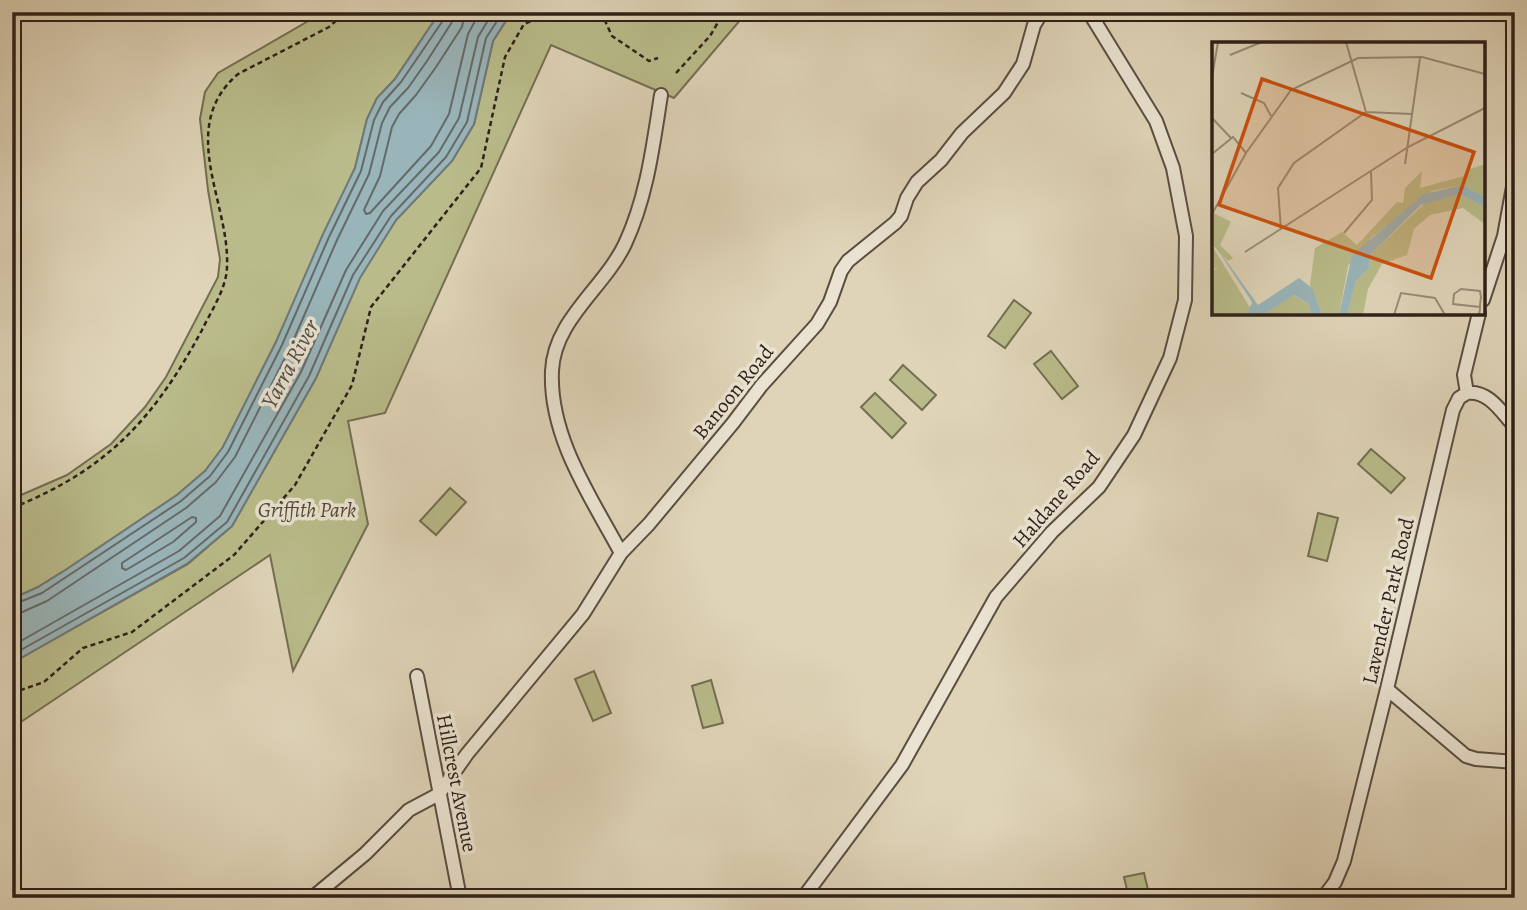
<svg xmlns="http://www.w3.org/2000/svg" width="1527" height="910" font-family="Alegreya,serif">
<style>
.green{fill:#b9bb8a;stroke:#746e52;stroke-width:2}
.water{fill:#99b5ba;stroke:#6f797a;stroke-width:2}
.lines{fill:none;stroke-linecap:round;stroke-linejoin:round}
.shore{stroke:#646a6a;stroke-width:2}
.minor-casing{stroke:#5b4d41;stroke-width:16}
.path{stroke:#2f2019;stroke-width:2.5;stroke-dasharray:5 3.5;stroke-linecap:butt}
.minor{stroke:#eae3d1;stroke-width:12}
.labels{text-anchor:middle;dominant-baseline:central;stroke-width:7;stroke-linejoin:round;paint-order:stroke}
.street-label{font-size:21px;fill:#2f2019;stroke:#eae3d1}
.park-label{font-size:21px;font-style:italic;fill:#524735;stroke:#eae3d1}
.water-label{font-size:23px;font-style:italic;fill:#4f4d49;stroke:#eae3d1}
.inset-road{fill:none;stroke:#998c78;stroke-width:2}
.view{fill:#cc500e;fill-opacity:0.15;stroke:#cc500e;stroke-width:3.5}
.inset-edge{fill:none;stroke:#2f2019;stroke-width:3.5}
</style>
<rect width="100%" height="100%" fill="#dfd4b8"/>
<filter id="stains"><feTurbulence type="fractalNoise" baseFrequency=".00286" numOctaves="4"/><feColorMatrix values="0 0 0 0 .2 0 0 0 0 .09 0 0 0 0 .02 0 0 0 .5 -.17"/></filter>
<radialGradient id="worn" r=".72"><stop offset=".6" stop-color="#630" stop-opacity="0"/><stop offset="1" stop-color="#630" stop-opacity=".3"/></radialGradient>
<!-- green -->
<path class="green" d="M324,12H440L395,79L377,98L367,119L355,168L276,342L223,447L205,471L177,495L67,569L38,587L12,599V499L67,475L111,444L145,407L166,377L218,277L220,259L208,190L200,119L205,92L218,73Z
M517,12H747L674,98L551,45L385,413L348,421L368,524L293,671L270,555L12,728V663L188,564L232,526L316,378L359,278L396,220L452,161L474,124L493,41L509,16Z
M1014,300L1031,313L1005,348L988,336Z
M1051,351L1078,386L1062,399L1034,364Z
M903,365L936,395L922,410L890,380Z
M875,393L906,423L892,438L861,407Z
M1371,449L1405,478L1391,493L1358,464Z
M450,488L466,502L436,535L420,521Z
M1318,513L1338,518L1327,561L1308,556Z
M594,671L611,713L593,721L575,679Z
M711,680L723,723L703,728L692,686Z
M1144,873L1150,898H1129L1124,877Z"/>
<!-- water -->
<path class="water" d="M440,12H517L509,16L493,41L474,124L452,161L396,220L360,278L316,378L232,526L188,563L12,663V599L38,587L67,569L177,495L205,471L223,447L276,342L323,234L355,168L367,119L377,98L395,79Z"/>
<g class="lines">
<!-- shore -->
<path class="shore" d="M465,12L462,27L436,67L416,95L399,114L392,127L380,176L364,210L366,214L370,213L431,146L449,114L468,34L480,12
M192,517L196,518V522L173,542L126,570L122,568V563Z
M12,605L42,593L181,501L210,476L228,452L282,345L329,237L361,171L374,120L383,102L401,82L444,19L445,12
M12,614L20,613L47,601L186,508L216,482L235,457L290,348L337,240L369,174L382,123L390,107L408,88L427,61L452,22L454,12
M12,646L179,551L220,516L301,372L346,270L383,211L439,152L459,118L478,37L493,12
M12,655L184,558L227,522L309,376L353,275L391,216L446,157L467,122L486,38L503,12"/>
<defs>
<path id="minor" d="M1483,300L1504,236L1515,176
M1467,393L1464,375L1479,313
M1467,393C1489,390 1502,413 1515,427
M621,553C591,497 549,437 552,371C554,320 604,288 625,244C647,197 653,146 661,95
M417,676L460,898
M1387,689L1466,756L1476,759L1515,762
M312,898L365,854L409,810L439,794L467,754L583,614L621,553L649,524L733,423L761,386L817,324L830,302L841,271L848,261L895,223L901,216L907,198L917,182L941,160L962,133L1004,93L1023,64L1034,25L1042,12
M803,898L902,765L996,597L1052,532L1099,487L1134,435L1170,358L1185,300L1186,236L1173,168L1156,121L1089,12
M1323,898L1335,882L1344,861L1387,689L1453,410L1459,398L1467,393"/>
</defs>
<!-- minor casing -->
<use href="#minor" class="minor-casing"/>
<!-- path -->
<path class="path" d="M601,12L612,36L649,61L658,58
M676,73L710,36L724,12
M12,508C107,470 154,419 202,330C211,311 227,288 227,266C230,203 176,127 238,74L329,27L346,12
M12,693L44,682L83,648L132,632L234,555L295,485L352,385L371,307L481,168L505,57L524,24L553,12"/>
<!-- minor -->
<use href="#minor" class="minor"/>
</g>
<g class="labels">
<!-- street labels -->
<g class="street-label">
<text transform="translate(733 392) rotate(-51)">Banoon Road</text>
<text transform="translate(1056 499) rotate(-49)">Haldane Road</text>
<text transform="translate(1388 601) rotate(-77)">Lavender Park Road</text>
<text transform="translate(457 783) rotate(79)">Hillcrest Avenue</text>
</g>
<!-- park labels -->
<g class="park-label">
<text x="307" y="510">Griffith Park</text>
</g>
<!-- water labels -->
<g class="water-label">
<text transform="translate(290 364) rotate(-62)">Yarra River</text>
</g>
</g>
<!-- overview -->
<g transform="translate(1212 42)">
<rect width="273" height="273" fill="#dfd4b8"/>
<path d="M273,122V155L251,143L220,149L159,196L136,224L127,273H110L98,243L103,206L130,190L145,203L185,160L191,161L193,146L210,129L208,146L256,133L258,127ZM248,152L273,165V182L251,166L218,173L202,187L195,213L170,222L156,247L151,273H135L144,239L157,226L158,213L213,161ZM0,170L19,180L8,203L21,216L16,219L1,203ZM0,204L39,267L35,273H0V229L6,225L0,227ZM81,253L97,262L99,273H51Z" fill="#b9bb8a"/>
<path d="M251,143L273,155V165L248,152L209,163L158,213L157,226L144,239L135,273H127L140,213L212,152ZM0,199L46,263L87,236L100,246L110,273H99L97,262L82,253L51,273H35L40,260Z" fill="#99b5ba"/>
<path class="inset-road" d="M134,0L154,70M18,13L50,0M0,35L6,0M29,51L52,61L59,74M0,76L19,96M0,112L21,95L34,111M193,122L208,16M0,172L34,111L79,48L146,16L210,15L273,32M69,188L66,146L82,121L154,70L200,72M132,191L160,158L159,130M33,210L196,105L273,66M182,273L189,251L223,256L233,273M267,273L268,267V263L269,255L268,249L249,247L242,252L241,262L268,265"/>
<path class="view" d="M50,37L262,110L219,236L7,163Z"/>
<rect width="273" height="273" class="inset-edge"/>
</g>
<!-- margin -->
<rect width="1527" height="910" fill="none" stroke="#dfd4b8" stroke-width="42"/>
<rect x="14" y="14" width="1499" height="882" fill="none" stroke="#2f2019" stroke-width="3.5"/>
<rect x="21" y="21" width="1485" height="868" fill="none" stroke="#2f2019" stroke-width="2"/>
<rect width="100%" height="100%" filter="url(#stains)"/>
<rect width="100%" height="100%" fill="url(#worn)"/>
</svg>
